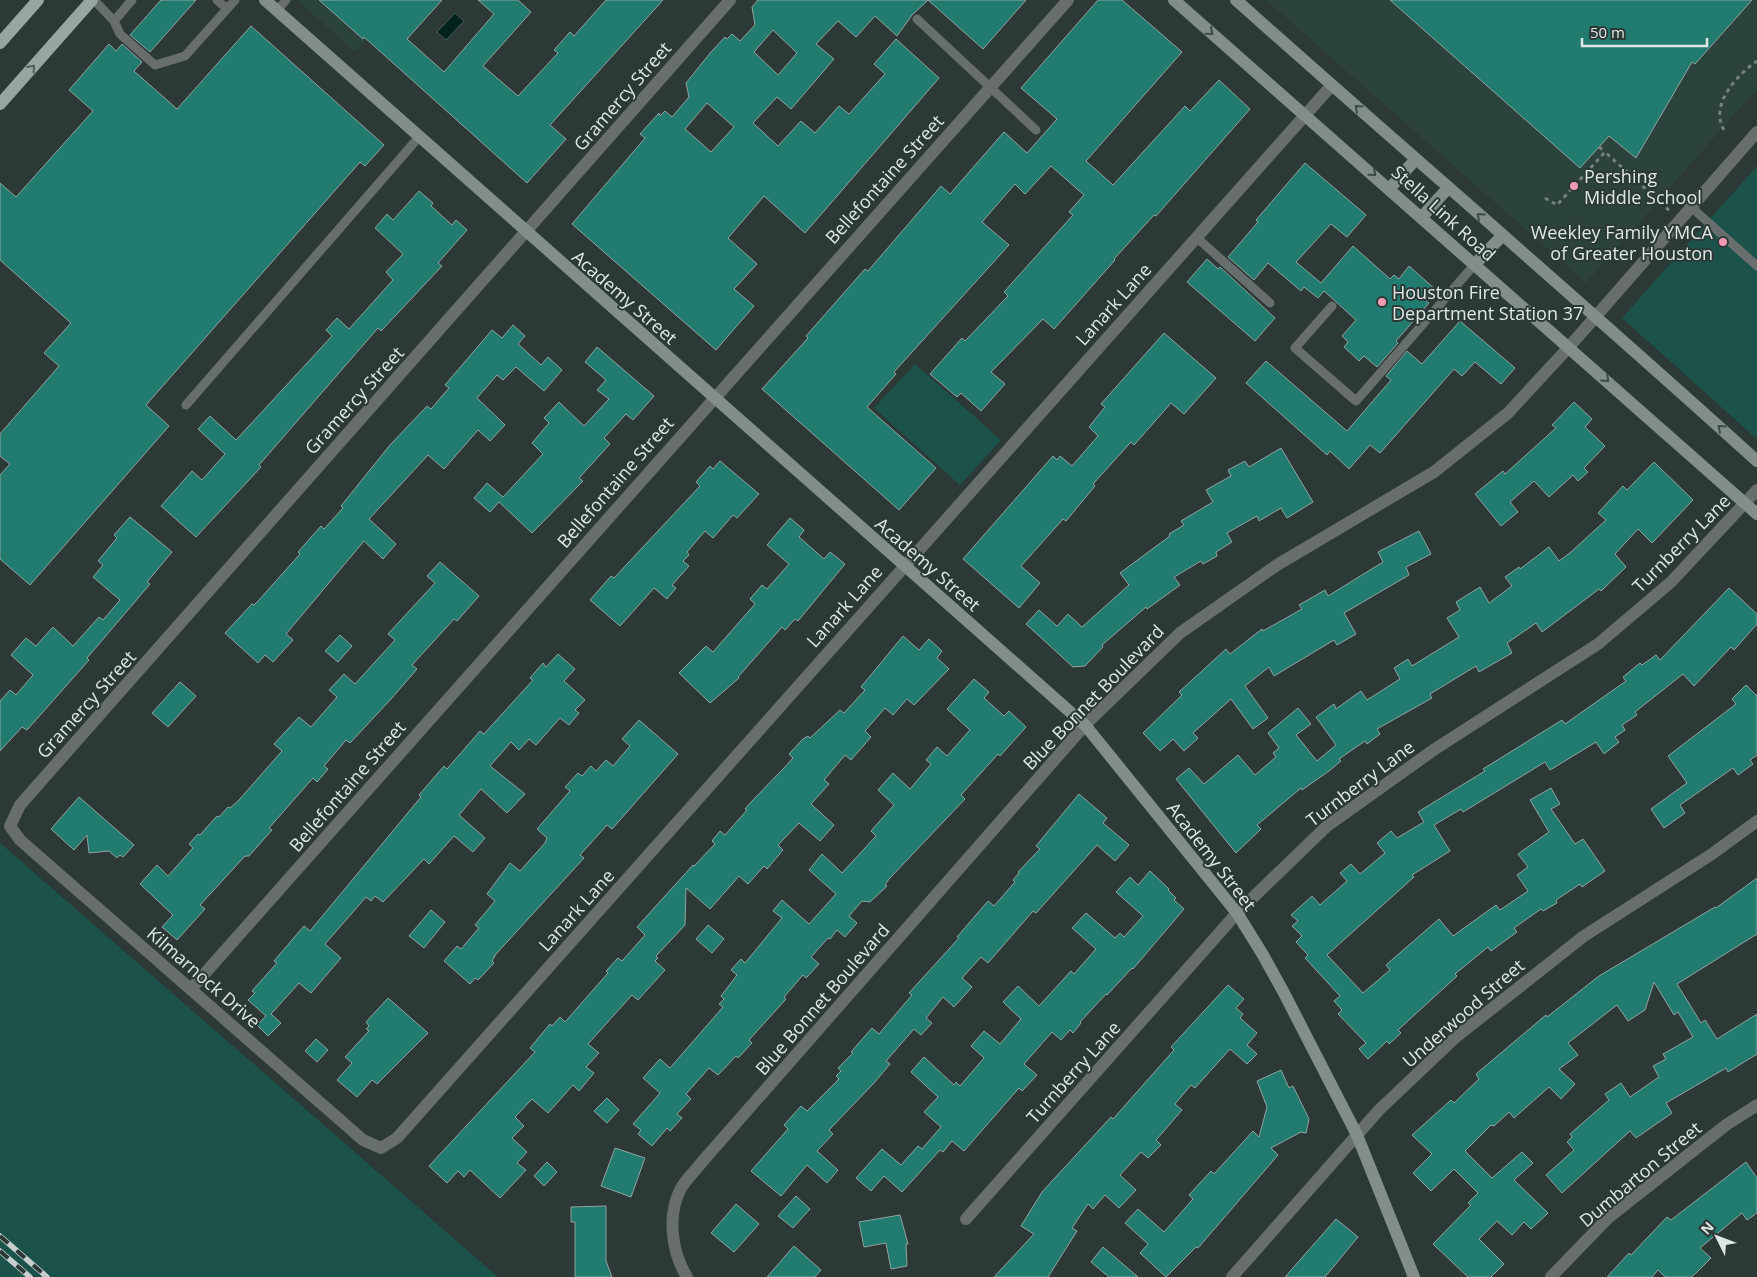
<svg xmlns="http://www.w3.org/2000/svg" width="1757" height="1277" font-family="'Open Sans',sans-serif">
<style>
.built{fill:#2c423d}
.green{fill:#1b534a}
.water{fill:#00221d;stroke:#435d59}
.building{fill:#217b6e;stroke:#93a39f;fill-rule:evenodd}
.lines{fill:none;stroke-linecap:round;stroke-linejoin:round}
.path{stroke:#77827f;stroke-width:3;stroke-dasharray:4 4;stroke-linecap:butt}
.lane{stroke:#686e6d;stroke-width:9}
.street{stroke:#686e6d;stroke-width:12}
.secondary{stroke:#838e8b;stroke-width:12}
.primary{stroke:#98a6a3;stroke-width:12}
.rail-casing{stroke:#c8d0ce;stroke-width:5.5}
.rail{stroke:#2c3936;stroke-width:4;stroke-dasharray:11;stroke-linecap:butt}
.oneway{stroke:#3d4a47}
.oneway2{stroke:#525f5c}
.poi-dot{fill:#f19ab3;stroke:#2c3936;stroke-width:2}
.labels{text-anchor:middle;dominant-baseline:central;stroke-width:4;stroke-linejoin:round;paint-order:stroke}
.street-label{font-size:18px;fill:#dfe7e5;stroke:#2c3936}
.poi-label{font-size:18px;fill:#dfe7e5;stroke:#2c3936;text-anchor:start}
</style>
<rect width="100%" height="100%" fill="#2c3936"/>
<!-- built -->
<path class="built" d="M297,0H401L355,52Z
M1266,0H1757V89L1586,283Z"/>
<!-- green -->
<path class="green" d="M1757,166V439L1622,318Z
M915,364L1001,440L960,485L874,408Z
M0,843L498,1277H0Z"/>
<!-- water -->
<path class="water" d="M455,13L464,21L446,40L437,32Z"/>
<!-- building -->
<path class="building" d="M161,0H196L150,52L130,35Z
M319,0H442L407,39L444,72L494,14L478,0H518L531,12L483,66L518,96L558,53L554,50L570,32L574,36L606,0H663L550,125L566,139L527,183L364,37L363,39Z
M758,0H1026L983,49L928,0L912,15L897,36L875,16L856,37L838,21L816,44L834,59L791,109L777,97L753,123L778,146L801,121L815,133L839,106L849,114L885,74L874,64L896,39L939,78L805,233L764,196L728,238L757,264L734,289L754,306L716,350L572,224L645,138L640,134L659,113L660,116L665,111L672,117L689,97L686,83L711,52L725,37L727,39L732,34L740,41L755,25L752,7ZM773,30L797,53L778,75L754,52ZM707,103L734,127L711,152L685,129Z
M1098,0H1122L1182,52L1086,161L1113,185L1185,106L1190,111L1219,80L1250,109L1156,216L1154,215L1114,259L1115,260L1054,329L1043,319L991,372L1005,384L981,411L961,393L957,397L930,374L962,338L965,341L1008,296L1004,292L1073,215L1069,212L1084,195L1051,166L1025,194L1015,184L982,222L1009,245L894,372L896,374L867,407L936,468L899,510L762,389L808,338L806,336L865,269L868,271L941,186L950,194L1004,132L1027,153L1057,119L1021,88Z
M1390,0H1752L1695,64L1692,62L1636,158L1609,136L1580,168Z
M251,26L384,145L365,166L360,162L146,405L169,426L30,585L0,559V475L10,464L0,456V434L59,366L44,353L71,323L0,260V183L16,197L93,111L69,90L109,44L116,51L122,44L142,62L134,71L177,109Z
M1305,163L1366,215L1347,237L1331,224L1296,262L1321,283L1353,246L1390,279L1394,275L1399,279L1409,266L1436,290L1426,301L1429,303L1396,341L1398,343L1377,367L1364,356L1359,361L1344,347L1348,342L1342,336L1356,320L1324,291L1318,298L1304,287L1301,291L1268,263L1254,280L1228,257L1258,222L1256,220Z
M419,191L433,203L431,206L452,225L456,220L467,230L438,263L442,266L381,331L378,328L259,465L261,467L196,537L161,506L192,471L202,480L225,454L198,429L210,416L236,440L332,336L326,330L337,318L349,329L393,280L386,272L403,254L375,228L387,214L393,220Z
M1207,259L1218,269L1220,267L1275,318L1255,341L1187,282Z
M1460,321L1515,368L1501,384L1475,362L1462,376L1454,369L1380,453L1370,445L1349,469L1330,451L1327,455L1246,383L1266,361L1347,431L1391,380L1386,376L1407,351L1422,364Z
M513,325L525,336L518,344L541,365L548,357L562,370L544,391L516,367L503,380L497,375L477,398L505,425L490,441L478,430L444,469L428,455L369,519L396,544L383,559L364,541L286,634L293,640L273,662L265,655L258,663L225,633L252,604L254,605L259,600L300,554L298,552L321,526L324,529L343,508L341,506L390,445L427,406L431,409L449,388L445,385L492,330L502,338Z
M1164,333L1216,378L1184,414L1171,403L1134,445L1131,442L1093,484L1095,486L1066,521L1063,519L1021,566L1040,583L1019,608L963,559L1053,456L1057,460L1060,456L1072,466L1098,436L1089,427L1105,407L1101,404Z
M597,347L654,396L633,420L626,414L604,438L610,444L579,478L583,481L532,533L499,502L490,512L474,498L487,483L503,497L543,454L532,443L549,423L544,418L559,402L584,426L609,399L597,390L606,380L585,362Z
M1574,402L1592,419L1585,427L1605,446L1584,468L1588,472L1578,481L1573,475L1549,497L1534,481L1510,502L1518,512L1501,526L1475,494L1503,471L1505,474L1556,428L1552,425Z
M1281,448L1313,502L1287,518L1281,508L1259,521L1257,516L1227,533L1232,542L1216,552L1217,556L1203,564L1201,561L1174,577L1180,585L1147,609L1146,607L1102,645L1103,647L1085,666L1073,667L1026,624L1039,610L1057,626L1068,614L1082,627L1129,585L1120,573L1170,536L1169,534L1184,525L1181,521L1213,502L1206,490L1231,476L1228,470L1245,461L1249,467Z
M720,461L759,494L737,518L733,515L713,538L705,531L687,552L689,555L683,561L689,566L672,585L676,588L667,599L654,588L620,626L590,600L611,576L614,578L700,486L696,482L710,466L713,469Z
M1654,462L1693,500L1652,543L1638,529L1615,554L1626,567L1601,591L1599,589L1542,632L1536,623L1507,643L1512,653L1479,672L1476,666L1430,694L1432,698L1377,729L1380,734L1367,744L1365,741L1339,759L1341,761L1329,771L1302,790L1301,788L1257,825L1261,829L1236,853L1176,779L1189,768L1204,784L1238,755L1255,775L1276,757L1273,753L1279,748L1268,733L1298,708L1311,724L1296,735L1317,761L1336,745L1316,717L1334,704L1336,709L1361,691L1367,700L1400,679L1394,668L1408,659L1412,666L1459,637L1447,618L1460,610L1456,602L1480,587L1489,603L1512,586L1505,577L1519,567L1520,569L1549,547L1559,561L1571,552L1606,520L1598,513L1623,486L1627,490Z
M130,517L172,552L147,582L150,584L87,658L89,660L27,730L22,727L0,751V701L10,690L16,695L33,675L11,655L26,638L36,646L53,627L73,646L99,617L103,620L120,600L93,577L103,565L98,561L117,538L114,535Z
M790,518L804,530L799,537L824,559L830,552L845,564L798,621L795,619L785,630L782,627L738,677L739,678L710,703L679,673L706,646L713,652L755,604L750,599L762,585L767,589L789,564L767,545Z
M1419,531L1431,554L1406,567L1409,575L1344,613L1356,634L1337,645L1334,640L1274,676L1269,667L1245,686L1268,718L1253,729L1231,699L1193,733L1198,738L1184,751L1173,739L1160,751L1143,733L1182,695L1179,692L1226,649L1230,654L1262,629L1263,631L1302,609L1299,605L1325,590L1328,596L1383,562L1378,552Z
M440,562L479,596L457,621L454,619L412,665L417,669L391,699L350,743L346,740L324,766L328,769L317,782L313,778L269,828L272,830L249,856H245L200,905L205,909L177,940L162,927L173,915L140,884L157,865L168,876L193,848L189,844L198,834L200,835L217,816L219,817L228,807L230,808L239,800L282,751L274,744L299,717L311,727L337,697L329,690L344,674L355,684L395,640L388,634L435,583L427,576Z
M1729,588L1757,614V624L1734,650L1731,647L1694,686L1683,674L1635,712L1637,715L1622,725L1625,730L1615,737L1619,742L1604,754L1596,742L1550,770L1545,762L1463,812L1461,809L1434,825L1450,851L1412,875L1414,877L1327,955L1363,993L1390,970L1386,965L1439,919L1453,936L1496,905L1500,910L1528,891L1517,875L1528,867L1518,854L1549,832L1530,800L1551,788L1560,804L1551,809L1575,844L1583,839L1605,871L1582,887L1580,884L1556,900L1557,903L1543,911L1541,909L1514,928L1517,932L1491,951L1488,947L1455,974L1457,976L1398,1030L1401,1033L1389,1044L1387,1041L1368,1059L1359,1049L1366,1043L1338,1014L1342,1010L1334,1001L1340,996L1305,958L1308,955L1296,942L1302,936L1292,926L1298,921L1291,915L1312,896L1320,905L1347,881L1340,873L1351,864L1360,874L1385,853L1377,843L1391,831L1397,838L1424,822L1418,812L1485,771L1483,769L1562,720L1565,724L1626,681L1623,677L1640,663L1642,665L1656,655L1660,660Z
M340,635L352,646L338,662L325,651Z
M903,636L919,650L929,639L942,651L937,658L949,669L914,705L907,699L893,715L885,708L865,731L871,737L851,760L845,755L824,780L829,784L811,804L834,825L820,841L799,823L778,845L783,850L767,869L764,866L748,884L739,876L710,909L686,888L685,925L656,956L658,958L655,961L665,970L638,1000L632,995L588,1044L599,1053L586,1067L594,1073L579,1091L573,1085L548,1113L532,1099L515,1117L524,1126L512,1138L527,1152L517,1163L526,1170L500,1198L470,1170L464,1177L458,1171L447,1183L429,1166L535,1052L530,1048L550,1024L552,1026L560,1017L565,1022L608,973L606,971L618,958L622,961L645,935L637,927L693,865L694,866L715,844L712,841L720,831L725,835L747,810L745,809L751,802L784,768L793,758L789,754L803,739L808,736L810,738L840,710L844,713L865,690L861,687Z
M558,654L575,669L564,681L585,700L575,710L579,713L569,725L560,718L536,745L529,739L519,750L511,742L490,766L525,794L507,813L481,789L459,815L485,838L473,852L454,836L429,864L424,859L383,902L375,896L371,901L366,897L325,944L341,958L311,993L299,983L271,1014L281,1023L268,1036L257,1025L266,1016L248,1000L255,993L252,991L277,963L274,961L304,926L310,931L421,797L419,795L444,766L447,769L480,731L484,734L533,680L530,678L543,663L546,667Z
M974,679L989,692L984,698L1004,716L1009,711L1026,727L1000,756L998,754L961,795L965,799L889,879L885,885L887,886L870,902L862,901L849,916L857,923L845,937L837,930L830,939L828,938L811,957L819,964L806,978L803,975L784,997L786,999L749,1040L752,1043L738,1058L736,1056L718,1075L709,1068L686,1094L691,1099L677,1114L682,1118L670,1131L667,1128L652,1146L638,1134L641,1130L633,1124L660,1093L643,1078L660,1059L670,1068L723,1007L719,1004L724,999L721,996L737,975L731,970L741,959L745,963L782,918L773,911L782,900L809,924L836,894L809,870L822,854L842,873L876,836L871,831L894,805L878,790L893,773L910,789L931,764L926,760L937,747L947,756L970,730L947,709Z
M180,682L196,696L168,727L152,713Z
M1746,685L1757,696V755L1750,760L1753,764L1738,775L1733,768L1680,805L1685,813L1664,828L1651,809L1687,783L1668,756L1736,704L1732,699Z
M639,720L678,754L612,829L607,825L580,855L584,858L496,954L492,961L494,963L478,980L475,978L470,984L444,961L457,946L461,949L479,928L475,925L495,901L487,894L510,863L520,871L545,843L547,838L537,829L570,791L565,787L578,773L582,776L591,766L596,771L606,760L613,766L630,746L622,739Z
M1079,794L1107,818L1103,823L1129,845L1115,861L1097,845L1036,913L1033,911L988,963L981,957L962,978L972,987L954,1007L943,997L926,1018L932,1023L921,1035L914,1029L886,1061L890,1064L874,1083L829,1130L833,1134L817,1151L838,1170L827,1183L807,1165L781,1196L751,1171L788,1129L784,1125L801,1106L807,1111L839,1079L836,1076L841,1071L838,1068L853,1053L851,1052L872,1028L879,1034L912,995L909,993L959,938L957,937L988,901L994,906L1015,882L1013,880L1019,873L1018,872L1040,849L1036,846Z
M79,797L134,845L123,857L120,855L117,858L109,851L89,853L87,835L74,850L51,829Z
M1150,871L1169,889L1168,890L1176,898L1174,900L1184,909L1133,969L1132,968L1107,995L1106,994L1080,1022L1081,1023L1073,1033L1070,1030L1061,1040L1052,1032L1024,1064L1037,1075L1022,1091L1019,1088L964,1151L952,1141L943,1152L940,1150L902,1192L884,1176L871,1191L856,1178L882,1149L901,1165L918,1146L922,1149L941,1127L924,1112L938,1097L911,1072L924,1057L954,1085L956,1082L960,1086L984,1058L971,1046L984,1031L1000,1044L1021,1019L1003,1002L1018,986L1039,1006L1071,971L1074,974L1096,949L1072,928L1086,913L1115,938L1120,933L1124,937L1143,916L1116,892L1130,877L1138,885Z
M1757,878V934L1677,984L1701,1023L1705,1020L1717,1039L1757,1014V1054L1728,1072L1726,1068L1666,1103L1672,1113L1636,1138L1630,1131L1562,1193L1546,1175L1574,1150L1567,1142L1572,1137L1570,1134L1609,1100L1605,1094L1621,1083L1630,1097L1659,1077L1653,1066L1666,1059L1663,1054L1693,1037L1678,1012L1674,1015L1654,982L1645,1010L1628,1021L1617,1005L1568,1043L1578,1055L1559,1069L1575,1084L1561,1099L1549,1087L1514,1118L1509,1112L1494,1126L1491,1125L1465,1151L1492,1178L1522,1152L1533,1163L1514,1180L1548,1213L1531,1229L1524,1222L1512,1235L1497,1221L1479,1239L1504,1264L1491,1277H1468L1433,1244L1471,1205L1468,1203L1478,1193L1454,1169L1431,1191L1413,1173L1432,1154L1412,1135L1451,1100L1454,1103L1479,1079L1476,1074L1546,1015L1547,1017L1599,976L1715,907L1716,908Z
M431,910L445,922L424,948L409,936Z
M708,925L724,939L712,953L696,939Z
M1228,985L1244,999L1236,1008L1243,1014L1240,1018L1257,1033L1247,1045L1257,1054L1247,1064L1230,1049L1195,1088L1191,1085L1175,1104L1182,1110L1156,1140L1161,1145L1148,1158L1141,1152L1120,1175L1136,1190L1119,1208L1105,1195L1093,1209L1088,1204L1072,1228L1077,1231L1048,1277H994L1034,1234L1021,1226L1042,1192L1111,1117L1113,1119L1174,1050L1171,1047Z
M388,998L428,1033L377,1084L372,1080L357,1097L337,1080L352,1063L345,1057L369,1031L366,1029L369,1026L366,1022Z
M316,1039L328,1050L317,1062L305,1051Z
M1281,1070L1289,1088L1293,1086L1309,1119L1306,1133L1301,1132L1271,1148L1278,1155L1198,1248L1196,1247L1166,1277L1140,1253L1148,1244L1125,1223L1138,1209L1164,1232L1193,1199L1189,1195L1211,1171L1214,1174L1253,1131L1259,1137L1267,1107L1257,1081Z
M607,1098L619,1110L607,1123L594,1111Z
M615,1148L645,1158L631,1197L601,1186Z
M547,1162L557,1172L544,1186L534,1176Z
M1746,1162L1757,1178V1213L1747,1220L1742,1213L1700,1248L1711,1258L1692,1277H1665L1658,1270L1652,1277H1607L1629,1253L1631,1255L1667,1217L1671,1220Z
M796,1196L810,1209L793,1228L778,1216Z
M736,1204L759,1224L734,1252L711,1233Z
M606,1206V1261L612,1277H575V1222H571V1207Z
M900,1215L908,1244H906L907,1266L891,1269L886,1243L864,1247L859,1222Z
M1336,1219L1358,1237L1325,1277H1285Z
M794,1246L821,1270L815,1277H767Z
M1103,1247L1138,1277H1109L1091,1262Z"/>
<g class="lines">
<!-- path -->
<path class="path" d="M1724,130C1709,105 1737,75 1757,61
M1599,147L1605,152
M1545,198L1557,205L1605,152L1671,212"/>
<!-- lane -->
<path class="lane" d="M94,0L114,21L120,34L155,65L185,56L235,0
M217,0L227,9
M277,11L286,0
M917,19L1036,130
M114,21L132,0
M1691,207L1757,266
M1196,237L1270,303
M1332,306L1295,348L1356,401L1475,264
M186,405L419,137"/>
<!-- street -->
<path class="street" d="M730,0L20,805L10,826L20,840L363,1140L381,1148L397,1138L1332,85
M191,989L1068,0
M966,1219L1237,913L1327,826L1435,749L1598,644L1671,582L1757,490
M687,1277C672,1253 667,1217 680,1190C685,1180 695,1171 702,1162L1085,725L1180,633L1277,565L1434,472L1508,413L1569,347L1757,132
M1232,1277L1379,1110L1456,1037L1584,936L1712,854L1757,821
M1551,1277L1608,1218L1726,1125L1757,1105"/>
<!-- secondary -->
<path class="secondary" d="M265,0L1085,725L1237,913L1263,955L1284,993L1357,1135L1414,1277
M1174,0L1757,514
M1236,0C1409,154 1585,305 1757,461
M1390,188L1416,159
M1422,217L1448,188
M1475,264L1502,236"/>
<!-- primary -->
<path class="primary" d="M0,43L38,0
M0,104L92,0"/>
<defs>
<path id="rail" d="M0,1236L47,1277
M0,1251L30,1277"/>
</defs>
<!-- rail casing -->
<use href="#rail" class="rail-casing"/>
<!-- rail -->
<use href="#rail" class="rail"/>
</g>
<!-- one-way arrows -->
<defs><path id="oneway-chevron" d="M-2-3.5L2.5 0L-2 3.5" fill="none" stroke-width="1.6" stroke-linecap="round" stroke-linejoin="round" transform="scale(1.25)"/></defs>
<g class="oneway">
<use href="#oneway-chevron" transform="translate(1210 32) rotate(41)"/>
<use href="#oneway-chevron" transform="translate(1358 108) rotate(-138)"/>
<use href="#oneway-chevron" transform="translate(1373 173) rotate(41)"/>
<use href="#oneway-chevron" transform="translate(1480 216) rotate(-138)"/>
<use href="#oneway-chevron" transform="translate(1606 379) rotate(42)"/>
<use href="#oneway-chevron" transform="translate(1721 428) rotate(-138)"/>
</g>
<use class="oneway2" href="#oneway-chevron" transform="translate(32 68) rotate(-49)"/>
<!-- markers -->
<g class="poi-dot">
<circle cx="1574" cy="186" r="5"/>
<circle cx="1723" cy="242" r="5"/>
<circle cx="1382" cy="302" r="5"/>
</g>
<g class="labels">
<!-- street labels -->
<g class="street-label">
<text transform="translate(622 96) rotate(-49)">Gramercy Street</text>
<text transform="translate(884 179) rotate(-48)">Bellefontaine Street</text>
<text transform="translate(1444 213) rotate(42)">Stella Link Road</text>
<text transform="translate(625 297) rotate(41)">Academy Street</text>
<text transform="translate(1113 304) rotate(-48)">Lanark Lane</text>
<text transform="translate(354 400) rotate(-48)">Gramercy Street</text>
<text transform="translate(615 482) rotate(-49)">Bellefontaine Street</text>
<text transform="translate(1681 543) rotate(-45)">Turnberry Lane</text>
<text transform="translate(928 564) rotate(41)">Academy Street</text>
<text transform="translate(844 606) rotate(-48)">Lanark Lane</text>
<text transform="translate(1093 697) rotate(-46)">Blue Bonnet Boulevard</text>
<text transform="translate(86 704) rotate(-48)">Gramercy Street</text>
<text transform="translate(1360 783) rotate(-37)">Turnberry Lane</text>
<text transform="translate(347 786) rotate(-49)">Bellefontaine Street</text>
<text transform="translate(1212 856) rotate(52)">Academy Street</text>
<text transform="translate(576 910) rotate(-48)">Lanark Lane</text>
<text transform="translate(204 977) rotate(41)">Kilmarnock Drive</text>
<text transform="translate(822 999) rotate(-49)">Blue Bonnet Boulevard</text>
<text transform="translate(1463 1013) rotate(-41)">Underwood Street</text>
<text transform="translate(1073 1072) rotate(-48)">Turnberry Lane</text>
<text transform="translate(1640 1174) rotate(-40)">Dumbarton Street</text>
</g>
<!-- poi labels -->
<g class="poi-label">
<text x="1584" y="176">Pershing<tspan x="1584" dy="21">Middle School</tspan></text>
<text x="1713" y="232" text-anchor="end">Weekley Family YMCA<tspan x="1713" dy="21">of Greater Houston</tspan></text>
<text x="1392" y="292">Houston Fire<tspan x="1392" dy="21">Department Station 37</tspan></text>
</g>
</g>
<!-- north arrow -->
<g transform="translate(1717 1237) rotate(312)" stroke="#2c3936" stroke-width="4" paint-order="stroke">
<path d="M0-4L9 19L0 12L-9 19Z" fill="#dfe7e5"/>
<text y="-8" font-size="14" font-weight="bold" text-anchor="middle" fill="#dfe7e5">N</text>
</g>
<!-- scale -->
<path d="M1582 38v8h125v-8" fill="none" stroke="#dfe7e5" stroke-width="2.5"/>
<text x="1590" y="38" font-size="15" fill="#dfe7e5" stroke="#2c3936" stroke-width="4" paint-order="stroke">50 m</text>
</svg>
